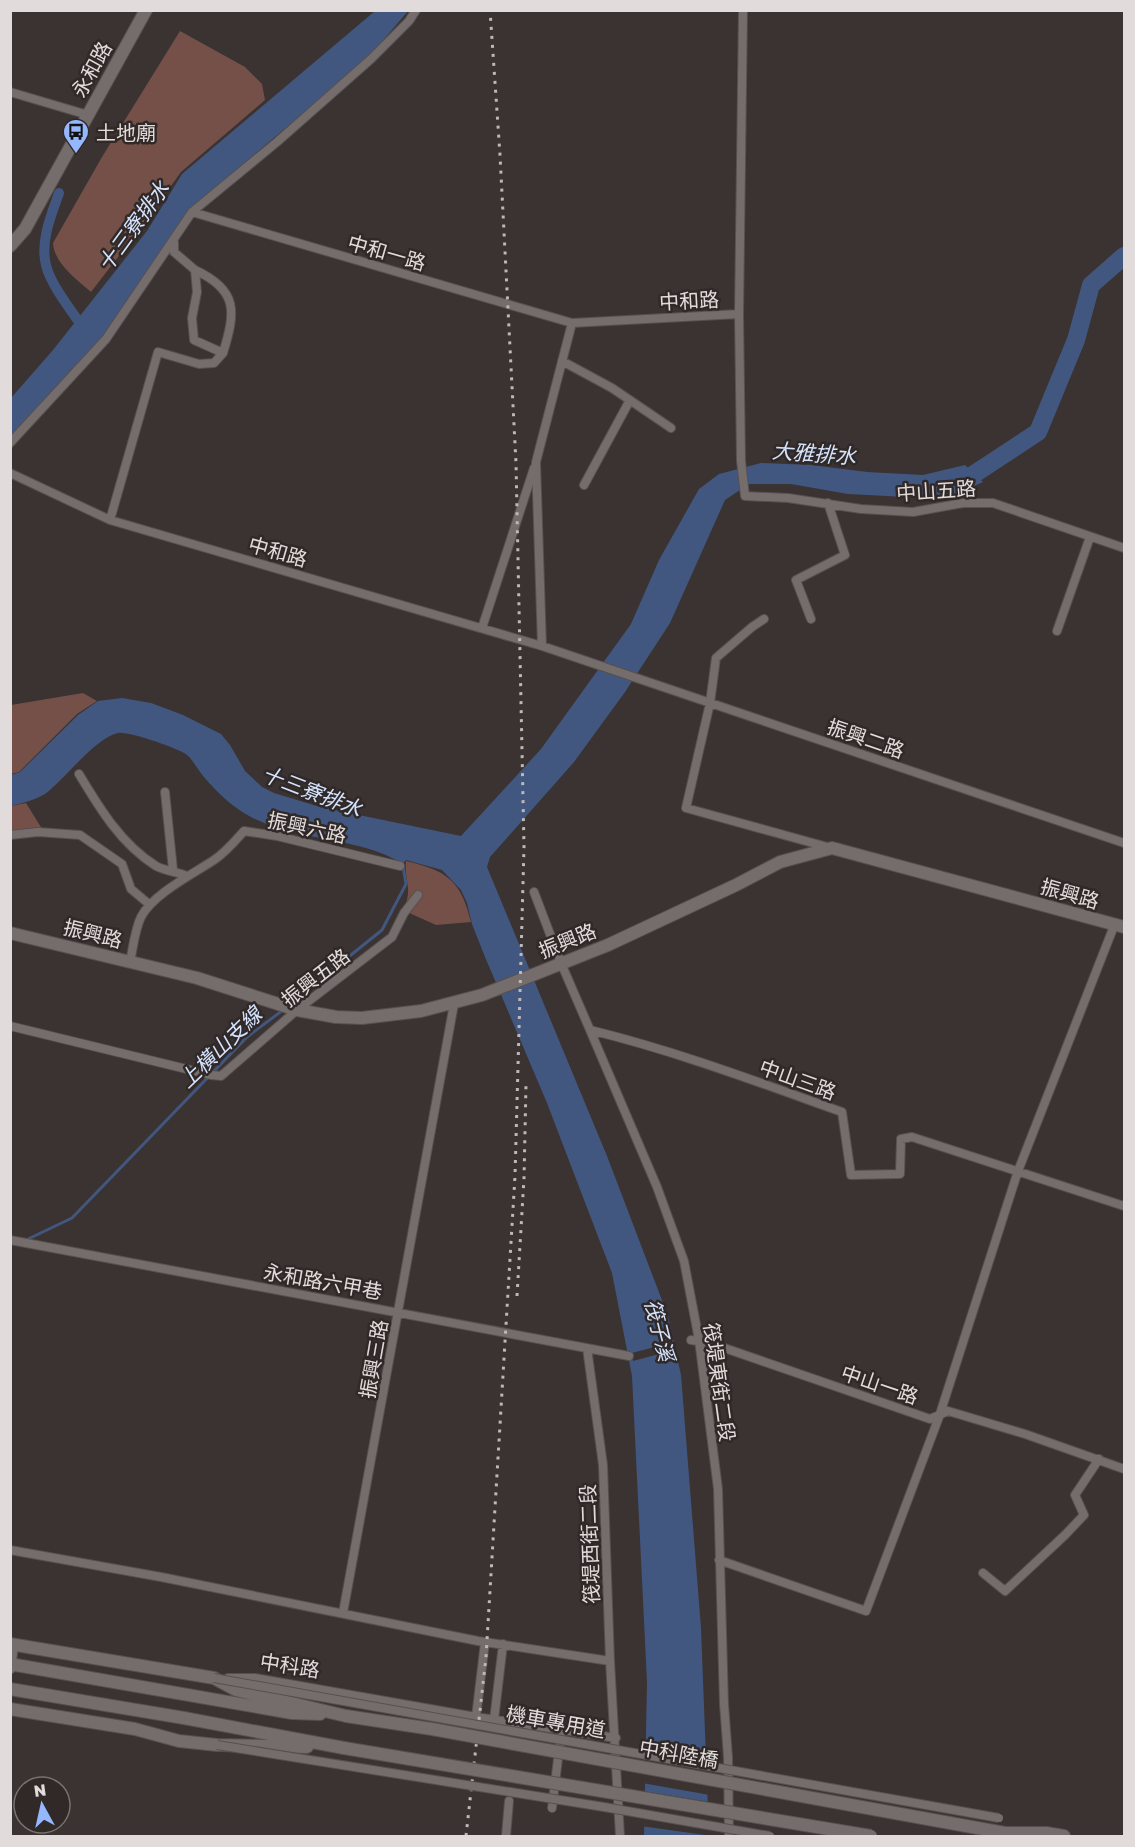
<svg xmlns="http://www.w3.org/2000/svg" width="1135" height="1847" font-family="'Golos Text','Noto Sans TC',sans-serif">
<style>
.green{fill:#745048}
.water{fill:#425780}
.pier{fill:#3a3331}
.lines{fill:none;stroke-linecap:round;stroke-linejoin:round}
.stream{stroke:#425780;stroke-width:3}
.canal{stroke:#425780;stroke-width:10}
.river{stroke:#425780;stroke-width:18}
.street-casing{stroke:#57504f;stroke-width:10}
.secondary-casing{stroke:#57504f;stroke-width:14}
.street{stroke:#756d6b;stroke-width:8}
.secondary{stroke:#756d6b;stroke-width:12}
.rail{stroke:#beb8b7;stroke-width:3;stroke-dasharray:3 6;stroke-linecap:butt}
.street-bridge-casing{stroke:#57504f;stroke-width:10;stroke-linecap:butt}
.secondary-bridge-casing{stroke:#57504f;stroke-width:14;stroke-linecap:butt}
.street-bridge{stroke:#756d6b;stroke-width:8}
.secondary-bridge{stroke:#756d6b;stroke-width:12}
.labels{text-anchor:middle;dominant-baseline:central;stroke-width:5;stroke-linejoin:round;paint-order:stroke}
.street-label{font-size:20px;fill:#e1dcdb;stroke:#302927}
.poi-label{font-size:20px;fill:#e1dcdb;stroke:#302927;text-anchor:start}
.water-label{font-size:21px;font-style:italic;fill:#d4e3fe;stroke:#302927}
</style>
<rect width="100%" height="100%" fill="#3a3331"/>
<!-- green -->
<path class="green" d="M180,31L245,67L262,84L265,100L181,172L146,221L91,292C76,279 54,263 53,243L102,157Z
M83,693L97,701L77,714L19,772L11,774V705Z
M26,803L44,832L11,835L10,806Z
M406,861C447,871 461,880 471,922L436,925L407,912L404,909C413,887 404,881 406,861Z"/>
<!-- water -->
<path class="water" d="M375,11H408L369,57L189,210L104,337L11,438V398L53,350L147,231L182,174Z
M761,463L811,465L867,472L923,475L965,465L983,482L945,499L848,494L791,484H749L725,500L670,623L625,692L574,762L490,857L487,867L607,1156L668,1316L681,1375L701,1628L709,1836H644L647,1682L632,1376L612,1273L547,1103L485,957L472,924L467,903L461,890L442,870L406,860L403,864C358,836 299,842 251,817C233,808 217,792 203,776C198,770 193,760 187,755C178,748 128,731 118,733C95,738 66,778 45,794C35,800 22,803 11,806V775L20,772L78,715L98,701L122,698L151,703L183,715L221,734L230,745L245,771L262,787L274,793L320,807L461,836L541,749L631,624L659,560L699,489L719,474Z"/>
<!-- pier -->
<path class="pier" d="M677,1341L678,1349L633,1361L632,1353Z
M643,1748L709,1759L710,1795L642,1783Z
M642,1791L710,1802L712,1836L641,1826Z"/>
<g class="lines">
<!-- stream -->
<path class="stream" d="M290,1004L382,930L406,884L403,866
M26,1240L72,1218L247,1037L283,1010"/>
<!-- canal -->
<path class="canal" d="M59,193C51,215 40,242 46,265C50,284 73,313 84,329"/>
<!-- river -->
<path class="river" d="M953,481L962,482L1038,432L1076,340L1091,285L1124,256"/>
<defs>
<path id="street" d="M743,10L739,314L741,461L745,496L788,498L861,509L913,512L963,503H993L1124,548
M10,92L88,115
M192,212L572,323L739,314
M195,270C238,290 236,311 223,353
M562,361L612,388L671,428
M10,443L106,339L192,212L277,142L371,59L409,21L416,10
M10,473L110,520L542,646L1124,843
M584,485L630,400
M110,520L158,352L199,364L214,363L223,353L194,340L192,318L197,292L195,270L174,252V242
M764,619L752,627L716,658L710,703L686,808L831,848
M811,619L796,580L845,555L828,503
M482,628L534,468
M1057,631L1090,537
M542,646L536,462L572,323
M79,774C100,809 121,844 156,866C165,871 178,872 187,876
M165,792L173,870
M10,835L38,832L80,835L122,864L131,889L150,905
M534,892L561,963L590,1030C676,1051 758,1082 842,1112L851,1175L900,1174L901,1139L912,1137L1124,1206
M130,962C133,948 135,929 141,917C153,894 193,874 214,860C226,852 235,841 244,831L277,836L400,866
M10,1026L211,1075L221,1076L297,1010L392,937L404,913L418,895
M590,1030L657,1187L684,1261L699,1340L718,1489L724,1704L728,1757L729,1836
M10,1240L629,1356
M691,1340L710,1343L930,1419L948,1411L1025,1434L1124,1469
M587,1348L603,1465L610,1661L620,1836
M10,1550L161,1577L478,1641L610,1661
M719,1560L866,1611L939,1417L1018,1171L1114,926
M983,1573L1005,1591L1065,1535L1084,1515L1075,1495L1099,1459
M343,1613L454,1004
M11,1669L14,1645
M228,1678H255L476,1717L616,1738
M476,1717L485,1642
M494,1720L503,1644
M552,1808L561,1734
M506,1836L509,1801"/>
<path id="secondary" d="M10,246L25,229L146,10
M10,933L197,978L297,1010L336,1017L362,1018L421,1011L482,995L608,945L736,885L780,862L832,848L1124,927
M10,1644L214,1678L236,1690L346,1716
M10,1664L292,1713L320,1714
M10,1689L184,1718L344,1748
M10,1709L135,1729L179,1741L217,1745L307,1747
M1005,1833H1046L1064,1836"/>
</defs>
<!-- street casing -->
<use href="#street" class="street-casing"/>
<!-- secondary casing -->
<use href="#secondary" class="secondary-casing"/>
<!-- street -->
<use href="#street" class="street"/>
<!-- secondary -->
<use href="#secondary" class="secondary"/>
<!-- rail -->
<path class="rail" d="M517,1296L524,1178L526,1084
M466,1836L486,1657L515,1176L524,847L516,463L500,155L490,10"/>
<defs>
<path id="street-bridge" d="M214,1678L999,1818
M217,1745L604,1807L770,1836"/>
<path id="secondary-bridge" d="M346,1716L432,1729L1005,1833
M344,1748L871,1836"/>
</defs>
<!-- street-bridge casing -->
<use href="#street-bridge" class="street-bridge-casing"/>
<!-- secondary-bridge casing -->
<use href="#secondary-bridge" class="secondary-bridge-casing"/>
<!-- street-bridge -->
<use href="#street-bridge" class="street-bridge"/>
<!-- secondary-bridge -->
<use href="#secondary-bridge" class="secondary-bridge"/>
</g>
<!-- icons -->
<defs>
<symbol id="bus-pin" viewBox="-11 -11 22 30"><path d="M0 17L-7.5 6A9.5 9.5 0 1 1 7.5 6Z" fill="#94b7fd" stroke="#302927"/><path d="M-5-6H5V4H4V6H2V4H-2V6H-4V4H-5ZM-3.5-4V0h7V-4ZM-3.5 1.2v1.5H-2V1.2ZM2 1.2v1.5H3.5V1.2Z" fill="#111"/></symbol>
</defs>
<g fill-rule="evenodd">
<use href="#bus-pin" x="61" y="117" width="30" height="40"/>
</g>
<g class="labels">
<!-- street labels -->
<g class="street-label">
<text transform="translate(91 69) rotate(-61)">永和路</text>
<text transform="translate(387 252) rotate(16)">中和一路</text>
<text transform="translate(689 300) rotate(-3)">中和路</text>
<text transform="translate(936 490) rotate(-4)">中山五路</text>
<text transform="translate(278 551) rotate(16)">中和路</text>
<text transform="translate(866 738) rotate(19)">振興二路</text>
<text transform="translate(307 827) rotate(12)">振興六路</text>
<text transform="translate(1070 893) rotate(16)">振興路</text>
<text transform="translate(93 933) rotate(14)">振興路</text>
<text transform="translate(567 940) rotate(-22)">振興路</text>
<text transform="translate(315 977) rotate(-38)">振興五路</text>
<text transform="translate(798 1079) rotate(20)">中山三路</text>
<text transform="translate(323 1281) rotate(10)">永和路六甲巷</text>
<text transform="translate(373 1359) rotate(-80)">振興三路</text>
<text transform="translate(720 1382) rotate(82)">筏堤東街二段</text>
<text transform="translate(880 1384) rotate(19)">中山一路</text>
<text transform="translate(589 1544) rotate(-92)">筏堤西街二段</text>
<text transform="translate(290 1665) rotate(9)">中科路</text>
<text transform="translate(556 1721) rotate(10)">機車專用道</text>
<text transform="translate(679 1753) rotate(10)">中科陸橋</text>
</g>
<!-- poi labels -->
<g class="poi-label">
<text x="96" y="132">土地廟</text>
</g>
<!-- water labels -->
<g class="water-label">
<text transform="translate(133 226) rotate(-54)">十三寮排水</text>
<text transform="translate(814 453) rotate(4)">大雅排水</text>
<text transform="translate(312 791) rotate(21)">十三寮排水</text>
<text transform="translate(220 1047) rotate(-44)">上橫山支線</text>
<text transform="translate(660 1330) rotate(76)">筏子溪</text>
</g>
</g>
<!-- border -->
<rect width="1135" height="1847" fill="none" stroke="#e1dcdb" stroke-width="24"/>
<!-- north arrow -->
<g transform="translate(42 1805) rotate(352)"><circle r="28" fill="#302927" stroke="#77716f" stroke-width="1.5"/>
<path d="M0-4.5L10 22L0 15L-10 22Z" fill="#94b7fd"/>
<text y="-9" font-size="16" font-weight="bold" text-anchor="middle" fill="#e1dcdb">N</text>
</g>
</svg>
